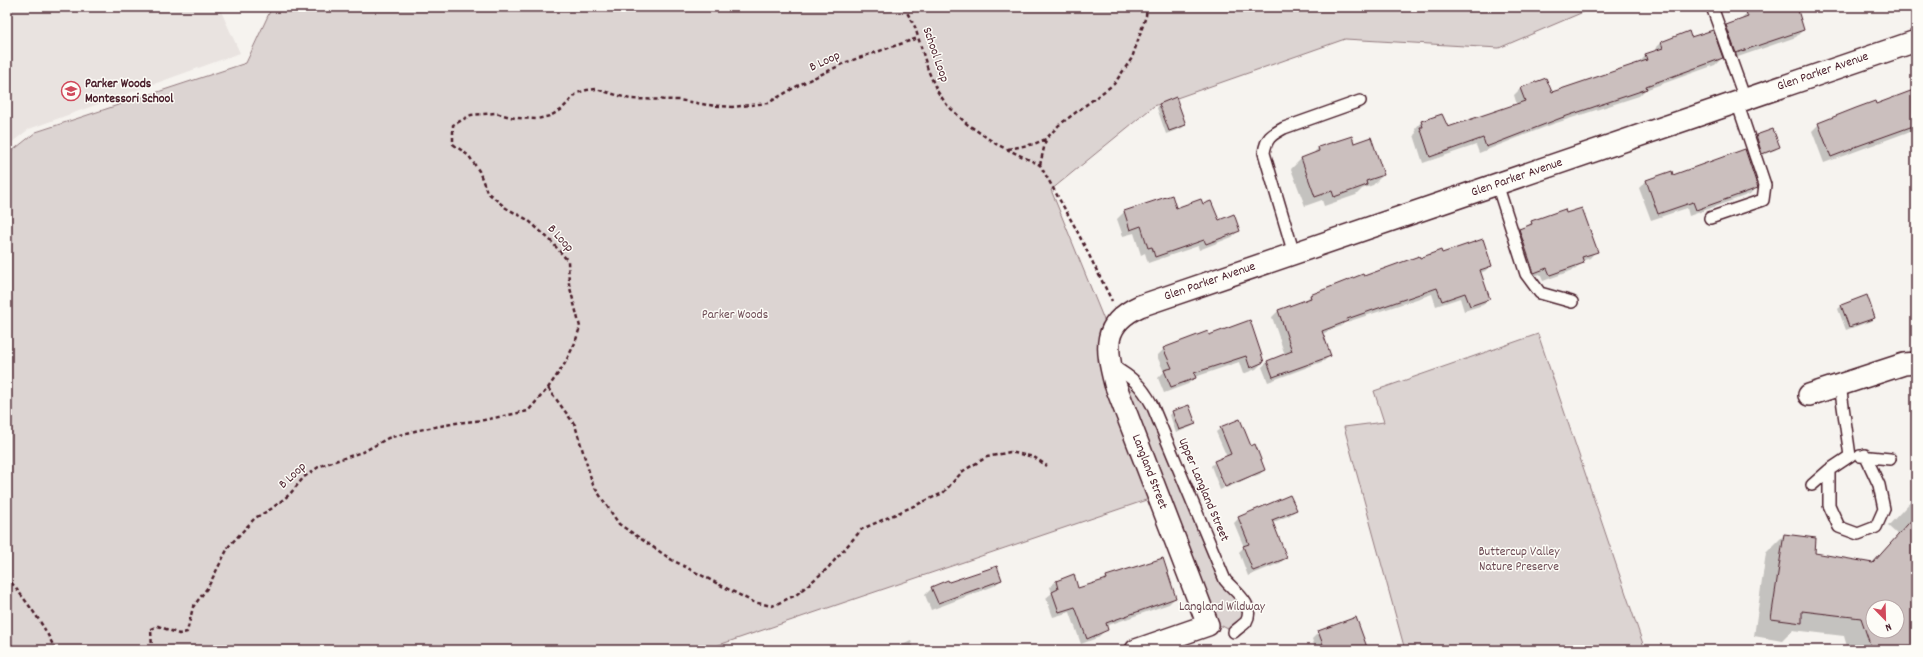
<svg xmlns="http://www.w3.org/2000/svg" width="1923" height="657" font-family="Dekko,sans-serif">
<style>
.built{fill:#e9e3e0}
.green{fill:#dcd4d2;stroke:#937a7e}
.shadow{fill:#0003;fill-rule:evenodd}
.building{fill:#cbbfbe;stroke:#4a1f2b;fill-rule:evenodd}
.lines{fill:none;stroke-linecap:round;stroke-linejoin:round}
.lane-casing{stroke:#4a1f2b;stroke-width:14}
.street-casing{stroke:#4a1f2b;stroke-width:24}
.path{stroke:#4a1f2b;stroke-width:2.5;stroke-dasharray:4 3;stroke-linecap:butt}
.lane{stroke:#fdfcf7;stroke-width:11}
.street{stroke:#fdfcf7;stroke-width:21}
.labels{text-anchor:middle;dominant-baseline:central;stroke-width:3;stroke-linejoin:round;paint-order:stroke}
.street-label{font-size:13px;fill:#4a1f2b;stroke:#fdfcf7}
.poi-label{font-size:13px;font-weight:bold;fill:#4a1f2b;stroke:#fdfcf7;text-anchor:start}
.park-label{font-size:13px;fill:#6e4c55;stroke:#fdfcf7}
</style>
<rect width="100%" height="100%" fill="#f6f3ef"/>
<filter id="ink" filterUnits="userSpaceOnUse"><feTurbulence type="fractalNoise" baseFrequency=".025" numOctaves="2"/><feDisplacementMap in="SourceGraphic" scale="8" xChannelSelector="R" yChannelSelector="G"/><feConvolveMatrix kernelMatrix="1 2 1 2 8 2 1 2 1" color-interpolation-filters="sRGB"/></filter>
<g filter="url(#ink)">
<!-- built -->
<path class="built" d="M7,7H219L240,53L29,129L7,146Z"/>
<!-- green -->
<path class="green" d="M272,7H1595L1499,48L1345,39L1154,106L1051,190L1126,374L1143,389L1225,580L1248,607L1234,632L1222,626L1208,625L1158,496L704,650H7V155L36,132L246,63Z
M1538,334L1645,650H1405L1344,427L1384,422L1374,391Z"/>
<!-- shadow -->
<path class="shadow" d="M1764,7H1795L1803,30L1796,37L1729,60L1720,33L1726,26L1740,21L1747,13Z
M1690,39L1722,58L1715,65L1645,90L1639,96L1553,124L1479,153L1476,145L1423,163L1414,135L1416,133L1415,129L1421,122L1448,128L1517,105L1514,95L1521,88L1551,93L1639,63L1646,55L1656,52L1655,49L1662,42Z
M1916,90V129L1824,163L1812,131L1819,124L1876,105Z
M1160,104L1185,125L1182,128L1166,134L1157,108Z
M1772,130L1779,147L1775,150L1759,156L1753,139L1756,136Z
M1353,144L1383,175L1373,185L1362,189L1356,195L1324,206L1322,200L1305,206L1291,169L1302,158L1312,155L1318,148Z
M1671,172L1672,176L1756,187L1750,194L1689,216L1687,208L1651,220L1639,188L1646,181Z
M1171,196L1175,210L1203,205L1218,222L1239,230L1232,237L1199,250L1198,246L1148,263L1145,253L1141,255L1134,233L1123,236L1117,219L1124,212Z
M1532,222L1596,251L1590,258L1582,261L1576,269L1543,281L1540,274L1527,279L1513,237Z
M1442,254L1491,265L1485,271L1480,273L1489,299L1483,305L1464,311L1460,298L1436,306L1432,294L1344,323L1341,326L1322,334L1330,355L1324,361L1268,382L1262,367L1268,361L1285,355L1272,317L1278,311L1304,302L1310,296L1363,277Z
M1841,306L1874,318L1871,321L1846,330L1838,309Z
M1208,336L1263,362L1256,369L1243,374L1239,362L1195,377L1188,384L1164,393L1158,378L1164,372L1157,356L1164,349Z
M1173,412L1195,424L1191,427L1176,433L1170,415Z
M1221,428L1250,447L1264,470L1260,474L1226,488L1216,462H1214L1227,457L1216,432Z
M1214,463L1224,488L1220,490L1211,466Z
M1916,496V650H1848L1844,636L1793,630L1782,641L1754,636L1766,553L1784,535L1814,554L1872,563L1898,535L1888,526ZM1873,607H1897V631H1873Z
M1296,510L1290,515L1272,523L1286,558L1280,563L1248,576L1239,552L1244,547L1234,523L1239,518Z
M1073,576L1077,590L1102,582L1106,577L1175,598L1169,604L1106,626L1107,629L1097,638L1081,644L1070,612L1053,617L1046,598L1052,593L1050,587L1056,581Z
M1001,580L994,586L931,610L925,595L932,588L949,583Z
M1319,632L1367,650H1316L1312,639Z
M911,641L915,650H891Z"/>
<!-- building -->
<path class="building" d="M1761,7H1797L1804,30L1736,53L1726,25L1748,17L1746,12Z
M1713,30L1723,58L1646,86L1647,89L1561,118L1486,147L1483,138L1430,157L1420,127H1423L1421,121L1442,114L1448,127L1525,101L1520,88L1546,78L1552,92L1647,60L1645,54L1663,48L1661,42L1689,31L1691,37Z
M1916,89V125L1852,148V149L1831,157L1818,123L1856,108L1875,101L1876,104Z
M1176,97L1186,125L1169,131L1159,104Z
M1773,129L1780,147L1762,154L1756,135Z
M1352,136L1354,143L1371,137L1384,175L1366,181L1367,185L1334,197L1332,191L1315,197L1301,158L1319,151L1318,147Z
M1745,149L1758,188L1696,210L1693,202L1658,214L1646,180L1672,171L1673,175Z
M1172,195L1176,208L1201,199L1203,204L1211,201L1219,220L1234,214L1240,231L1206,244L1204,240L1155,257L1152,247L1148,248L1141,226L1130,230L1124,211Z
M1582,208L1598,252L1582,257L1584,263L1550,275L1547,268L1534,273L1519,229L1532,224L1531,221L1565,209L1566,213Z
M1483,239L1492,266L1480,270L1490,299L1470,306L1465,293L1442,301L1437,288L1347,319L1348,321L1322,331L1331,356L1273,377L1267,361L1292,351L1278,310L1311,298L1310,295L1363,274L1364,276L1419,256L1420,258L1441,250L1442,253Z
M1867,295L1875,318L1849,327L1841,305Z
M1250,320L1264,362L1250,368L1246,356L1194,373L1196,378L1171,387L1164,370L1172,368L1163,348L1208,331L1209,335Z
M1189,405L1196,424L1179,430L1172,411Z
M1240,419L1251,446L1255,444L1265,470L1225,487L1214,461L1231,454L1220,427Z
M1290,495L1297,510L1272,520L1287,558L1253,571L1243,546L1249,544L1238,517Z
M1916,515V650H1872L1861,618L1802,611V623L1771,619L1784,534L1816,538L1815,553L1873,563ZM1873,607H1897V631H1873Z
M1163,558L1176,598L1106,623L1108,630L1087,639L1075,607L1059,612L1052,592L1058,589L1056,581L1074,574L1078,588L1107,579L1106,576Z
M997,566L1002,580L938,603L931,587L948,580L949,582Z
M1356,617L1368,650H1325L1318,631Z"/>
<g class="lines">
<defs>
<path id="lane" d="M1712,7L1745,99
M1497,184L1526,274L1540,293L1572,302
M1710,218L1763,200L1765,185L1737,102
M1294,254L1264,153C1266,138 1271,135 1284,128L1360,101
M1111,365C1131,377 1141,384 1152,405L1225,580C1234,591 1256,605 1246,622C1243,625 1237,629 1234,632
M1860,456L1890,459
M1829,470V505L1839,527L1858,534L1876,527L1884,509L1879,485L1865,455
M1812,485L1829,470L1850,456L1840,385"/>
<path id="street" d="M1809,395L1904,364L1916,363
M1136,650L1208,625L1115,384C1106,348 1101,324 1140,306L1916,41"/>
</defs>
<!-- lane casing -->
<use href="#lane" class="lane-casing"/>
<!-- street casing -->
<use href="#street" class="street-casing"/>
<!-- path -->
<path class="path" d="M904,7L915,27L928,70L937,91L947,105L967,124L996,144L1040,165L1075,227L1112,301
M1008,149L1034,144L1046,139L1059,125L1114,84L1132,58L1146,16L1147,7
M1040,165L1046,139
M548,388L575,425L593,485L619,524L672,560L753,602L772,606L796,595L827,569L862,529L943,493L963,471L987,457L1010,452L1034,457L1047,466
M7,577C25,600 44,623 55,650
M152,650L151,629L158,626L179,634L187,632L193,607L208,587L229,546L255,518L271,509L290,494L304,477L320,466L365,451L388,438L419,430L456,423L484,420L528,411L548,388L564,365L575,343L580,327L569,284L568,261L550,240L528,220L506,208L487,192L479,171L469,156L453,144V125L471,115L495,113L515,118L537,119L550,116L561,110L577,93L587,90L596,89L630,99L679,100L708,105L732,107L768,103L799,85L847,62L918,38"/>
<!-- lane -->
<use href="#lane" class="lane"/>
<!-- street -->
<use href="#street" class="street"/>
</g>
</g>
<!-- icons -->
<defs>
<symbol id="school-ring" viewBox="-11 -11 22 22"><circle r="9.5" fill="#fdfcf7" stroke="#d1495b" stroke-width="1.5"/><path d="M0-5L7-2L0 1L-7-2ZM-4 1L0 2.5L4 1V4Q0 6-4 4Z" fill="#d1495b"/></symbol>
</defs>
<g fill-rule="evenodd">
<use href="#school-ring" x="60" y="80" width="22" height="22"/>
</g>
<g class="labels">
<!-- street labels -->
<g class="street-label">
<text transform="translate(935 55) rotate(71)">School Loop</text>
<text transform="translate(825 62) rotate(-25)">B Loop</text>
<text transform="translate(1823 72) rotate(-19)">Glen Parker Avenue</text>
<text transform="translate(1517 178) rotate(-19)">Glen Parker Avenue</text>
<text transform="translate(560 239) rotate(48)">B Loop</text>
<text transform="translate(1210 282) rotate(-19)">Glen Parker Avenue</text>
<text transform="translate(1149 472) rotate(69)">Langland Street</text>
<text transform="translate(293 476) rotate(-43)">B Loop</text>
<text transform="translate(1203 490) rotate(67)">Upper Langland Street</text>
</g>
<!-- poi labels -->
<g class="poi-label">
<text x="85" y="84">Parker Woods<tspan x="85" dy="15">Montessori School</tspan></text>
</g>
<!-- park labels -->
<g class="park-label">
<text x="735" y="315">Parker Woods</text>
<text x="1519" y="552">Buttercup Valley<tspan x="1519" dy="15">Nature Preserve</tspan></text>
<text x="1222" y="607">Langland Wildway</text>
</g>
</g>
<!-- margin -->
<rect width="1923" height="657" fill="none" stroke="#fdfcf7" stroke-width="24"/>
<rect x="12" y="12" width="1899" height="633" fill="none" stroke="#4a1f2b" stroke-width="1.5" filter="url(#ink)"/>
<!-- north arrow -->
<g transform="translate(1885 619) rotate(157)"><circle r="19" fill="#fdfcf7" stroke="#b5a4a5"/>
<path d="M0-3L7 15L0 10L-7 15Z" fill="#d1495b"/>
<text y="-6" font-size="11" font-weight="bold" text-anchor="middle" fill="#4a1f2b">N</text>
</g>
</svg>
